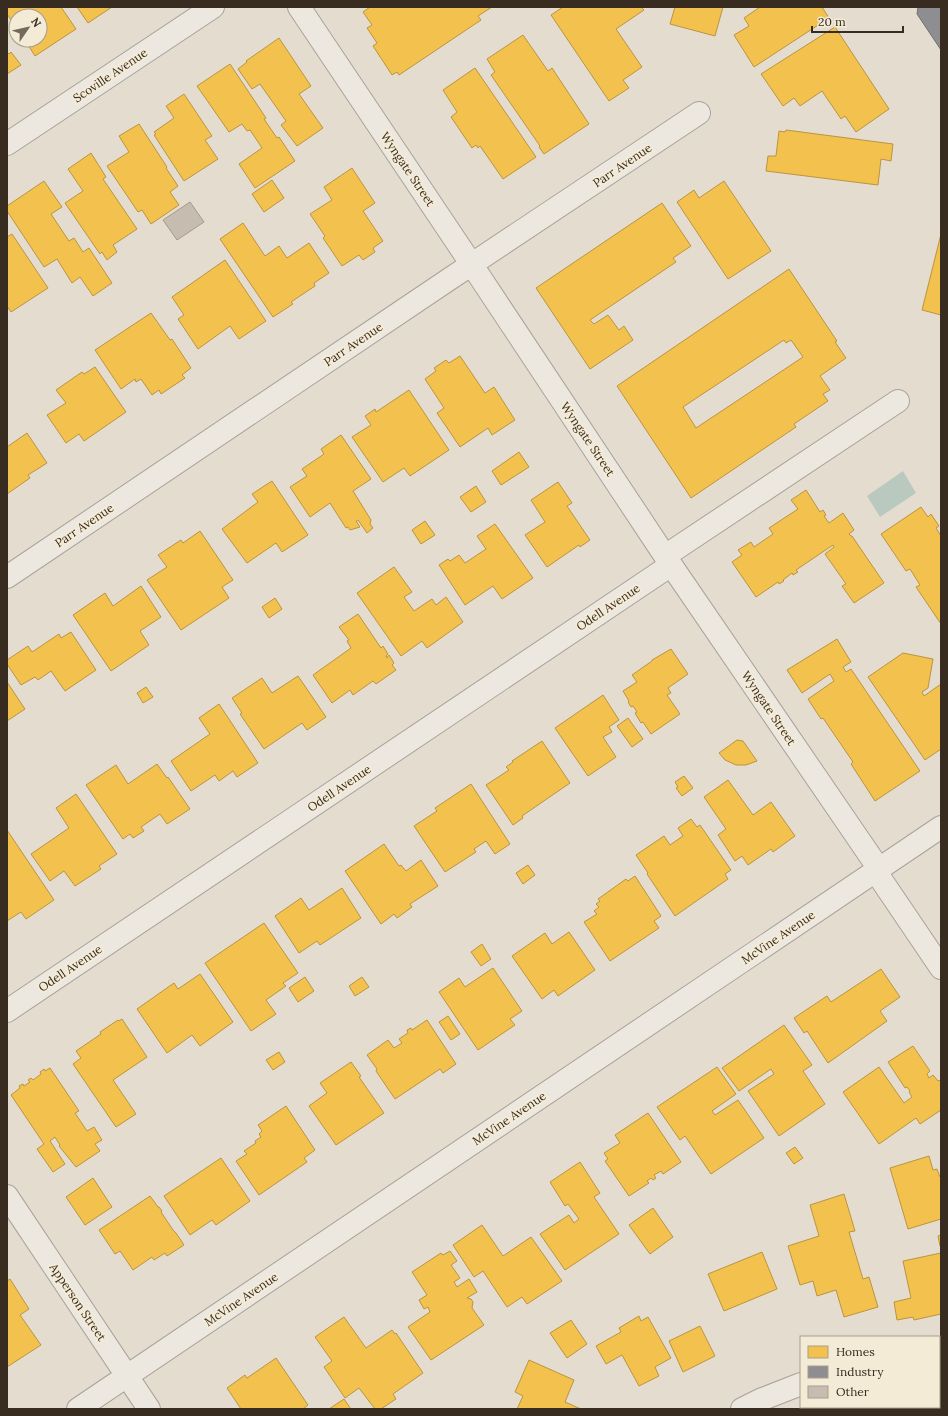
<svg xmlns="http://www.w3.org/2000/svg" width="948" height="1416" font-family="Lora,serif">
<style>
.water{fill:#bac9c0}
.homes{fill:#f2c14e;stroke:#ba9440;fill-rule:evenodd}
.industry{fill:#8d8d92;stroke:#747070}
.building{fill:#c7bcb0;stroke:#a4998e}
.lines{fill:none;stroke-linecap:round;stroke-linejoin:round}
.minor-casing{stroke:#a9a298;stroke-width:24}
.minor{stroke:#ece8e0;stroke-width:22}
.labels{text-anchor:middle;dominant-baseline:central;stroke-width:4;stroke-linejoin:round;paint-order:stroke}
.street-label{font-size:12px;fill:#382b20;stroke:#f4ebd6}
</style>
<rect width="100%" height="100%" fill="#e4ddcf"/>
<!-- water -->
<path class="water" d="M903,471L916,493L880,517L867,496Z"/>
<!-- homes -->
<path class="homes" d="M7,7H61L76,29L35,56L25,40H40V16H16V27L7,14Z
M77,7H112L88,23Z
M370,7H492L478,16L481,20L399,75L397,72L392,75L373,46L377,43L367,28L372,25L363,12Z
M563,7H641L644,10L616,29L642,67L623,80L629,88L609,101L551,15Z
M675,7H723L715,36L670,24Z
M760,7H822L829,18L754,67L734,35L749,26L744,18Z
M835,27L889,109L856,132L845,116L841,119L822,91L800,106L794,98L783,106L761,74Z
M523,35L548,71L552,68L589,124L544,154L539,147L540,146L491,75L495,72L487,59Z
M279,38L311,86L299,94L323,128L297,146L281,125L286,121L260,84L252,89L238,69L247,62L246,61Z
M7,52L9,54L11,52L21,65L7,74Z
M230,64L266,118L264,119L277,138L279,137L295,161L255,188L239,164L262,148L250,130L247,131L242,124L229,132L197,86Z
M475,68L536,157L503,179L480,146L478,148L476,145L472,148L451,117L457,112L443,90Z
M184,94L212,136L205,140L218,159L184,181L154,135L156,134L154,132L174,118L166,106Z
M139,124L167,167L166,168L178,186L170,192L179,205L151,224L142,210L138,212L107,166L129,152L119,136Z
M786,130L893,144L891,161L881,159L878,185L766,171L768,156H776L779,131L785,132Z
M91,153L106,177L103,179L137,229L113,245L117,252L107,260L102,252L100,254L65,203L83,191L68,169Z
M352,168L375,203L363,211L383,241L373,248L375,252L363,260L359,255L342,266L323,238L325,236L310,214L332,200L324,187Z
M272,180L284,198L264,212L252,194Z
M44,181L62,207L51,214L69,241L74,238L83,252L89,248L112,283L93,296L80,277L72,283L57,259L44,267L7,211V206Z
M724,181L771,251L728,279L677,202L694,190L699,198Z
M662,203L691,246L673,258L676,262L590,320L594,324L608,315L619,330L624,326L633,340L590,369L536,288Z
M243,223L265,256L279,246L287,258L309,243L329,273L314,283L315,286L291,302L293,304L273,317L220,239Z
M12,234L48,288L11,312L7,306V237Z
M941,234V315L922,310Z
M225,260L266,321L239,339L230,326L198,349L178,319L184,315L172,297Z
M789,269L837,341L835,342L846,358L820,376L830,390L823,394L828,401L794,424L796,427L691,498L617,386ZM784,340L786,343L791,340L803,357L696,428L683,407Z
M151,313L170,340L172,339L191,368L182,375L185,378L161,394L159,390L152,395L141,379L136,382L135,379L121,389L95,350Z
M460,356L485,393L494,387L515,420L492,435L488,428L460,447L437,413L444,408L425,379L436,371L434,368L446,360L449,363Z
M95,367L126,412L84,441L79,434L66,443L47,415L66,403L56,390L82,372L84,374Z
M409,390L449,450L410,476L404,468L383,482L352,437L371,425L365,416L375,409L376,412Z
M27,433L47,463L28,475L30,478L7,494V447Z
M341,435L371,479L353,491L371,520L370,524L373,528L367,533L358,520L356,521L360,527L350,530L348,527L346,528L330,503L310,517L290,487L307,476L302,469L324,454L321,449Z
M519,452L529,467L501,485L492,471Z
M272,481L308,535L282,552L276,543L247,563L222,529L258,502L252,494Z
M558,482L572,503L567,506L590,540L580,547L579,545L547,567L525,535L545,522L531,500Z
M476,486L486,502L471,512L460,497Z
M806,490L820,512L823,510L826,515L824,516L829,523L843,513L854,530L849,534L851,536H852L884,583L854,603L842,586L846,584L825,554L834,547L833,545L796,570L798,572L793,575L792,573L783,580L784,581L779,584L778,582L756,597L732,562L742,555L738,550L751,542L754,547L773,534L769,528L798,509L791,500Z
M921,507L928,517L931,514L939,526L936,528L941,536V624L916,587L920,585L910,569L906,571L881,534Z
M425,521L435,535L421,544L412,530Z
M495,524L533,578L502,599L493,586L465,605L439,565L448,559L450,561L459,555L465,563L486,549L477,536Z
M200,531L233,580L222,587L229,598L181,630L147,580L167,567L158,555L181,540L183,543Z
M394,567L412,592L404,597L414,611L432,599L436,605L446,597L463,622L427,648L422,641L401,656L357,593Z
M141,586L161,617L140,631L149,645L111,671L73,615L105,593L113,606Z
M275,598L282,609L269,618L262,607Z
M358,614L381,648L383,646L388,654L386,656L387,658L389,655L394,663L392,665L396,670L376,684L373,681L353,695L350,690L332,703L313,675L351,648L347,641L349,640L339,627Z
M71,632L96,670L65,691L51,671L38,680L35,677L21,685L7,664V660L28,646L32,652L59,634L61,638Z
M837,639L851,662L843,667L846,672L851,669L920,771L875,801L851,764L853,762L823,718L821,719L808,699L834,681L830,674L802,693L787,670Z
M671,649L688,674L668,688L671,693L667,695L680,714L651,734L643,722L641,723L635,713L637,712L633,706L631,707L628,702L629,701L623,691L637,682L632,675L652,661V660Z
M903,653L933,659L928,688L922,692L924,696L941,684V749L925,760L868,677Z
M298,676L326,717L307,730L302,723L264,749L240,714L242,713L232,698L262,678L272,693Z
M7,682L25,709L7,721Z
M146,687L153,697L143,703L137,693Z
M603,695L619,720L609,727L612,732L603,737L616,757L588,776L555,728Z
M219,704L258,763L237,777L233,771L219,781L215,775L191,791L171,761L210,734L199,718Z
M628,718L643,739L632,747L617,726Z
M737,740L743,741L757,761L746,765H736L725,760L719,753Z
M542,741L570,783L522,816L523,818L513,825L486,785L509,770L506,767L513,762L512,761Z
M157,764L167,778L168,777L190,809L167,824L160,814L141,827L144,831L133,838L130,834L123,839L86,785L116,765L128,784Z
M684,776L693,788L682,796L676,788L678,787L675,782Z
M728,780L753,815L771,802L795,836L773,852L771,849L748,865L742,856L735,861L718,835L726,829L704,797Z
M471,784L510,844L495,854L486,841L474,849L476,852L445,872L414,826L437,811L435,808Z
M76,794L117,854L99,866L101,869L75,886L64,871L50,881L31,854L69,828L56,808Z
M691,819L697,827L700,825L731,870L725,874L728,879L675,916L647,874L648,873L636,855L664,836L670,845L683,836L678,828Z
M7,830L54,900L26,919L21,912L7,921Z
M384,844L399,866L401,865L406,871L421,860L438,886L410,904L412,907L397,918L394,914L381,924L345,871Z
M528,865L535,875L523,884L516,873Z
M635,876L661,916L654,921L659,928L610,961L584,922L597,914L594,911L599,907L596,904L600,901L598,899L626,879L628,881Z
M342,888L361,918L320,945L317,941L299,953L275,916L301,898L309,910Z
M264,923L298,973L283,983L286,986L266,1000L276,1014L251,1031L205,963Z
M569,932L595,970L558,996L554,990L542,999L512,956L545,933L552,944Z
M482,944L491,959L481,966L471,952Z
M493,968L522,1011L510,1019L515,1025L478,1050L439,992L459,978L465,987Z
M881,969L900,997L880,1011L887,1021L828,1063L807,1031L804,1033L794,1018L827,996L831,1002Z
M200,974L233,1022L200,1046L192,1035L167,1053L137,1009L174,983L178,989Z
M305,977L314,991L298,1002L289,988Z
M362,977L369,987L355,996L349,986Z
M448,1016L460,1034L451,1040L439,1022Z
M122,1019L147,1057L113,1080L136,1114L116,1127L73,1064L81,1058L76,1051L101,1034L100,1032L118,1020L119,1021Z
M427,1020L456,1064L443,1073L440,1069L395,1099L376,1071L377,1069L367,1055L388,1040L394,1048L402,1043L399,1039L408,1033L407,1030L411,1028L412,1030Z
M784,1025L812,1065L803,1071L825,1104L779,1136L748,1091L774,1074L771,1069L739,1091L722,1068Z
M913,1046L930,1071L927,1074L929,1078L933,1075L938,1081L941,1080V1110L920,1124L916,1118L879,1144L843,1092L879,1067L904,1103L912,1097L909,1092L910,1091L907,1087L905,1088L888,1062Z
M279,1052L285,1062L273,1070L266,1060Z
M351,1062L361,1076L359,1077L384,1113L336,1145L309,1106L327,1093L320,1083Z
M717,1067L736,1094L712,1111L715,1115L738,1100L764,1138L711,1174L685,1136L680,1140L657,1107Z
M50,1068L79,1111L75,1113L87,1131L94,1127L102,1140L95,1144L100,1151L76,1167L59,1146L60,1145L55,1137L50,1141L65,1164L53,1172L37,1149L44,1144L11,1095L20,1088L19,1086L23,1084L24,1086L30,1082L28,1080L31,1078L33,1080L41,1074L40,1072L44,1069L45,1071Z
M286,1106L315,1150L304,1158L307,1162L259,1195L236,1161L247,1154L244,1151L256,1143L255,1141L261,1137L259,1134L262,1131L258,1125Z
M648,1113L681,1162L663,1174L661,1171L654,1175L656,1178L653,1180L651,1178L647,1181L649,1183L629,1196L605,1161L608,1159L604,1153L620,1143L615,1135Z
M795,1147L803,1158L794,1164L786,1153Z
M929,1156L933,1170L937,1169L940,1177H941V1219L908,1229L890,1168Z
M221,1158L250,1201L216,1225L212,1220L190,1235L164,1196Z
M580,1162L600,1193L594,1197L619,1234L565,1270L540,1234L569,1215L574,1223L579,1219L568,1204L565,1206L550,1182Z
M93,1178L112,1207L85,1225L66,1197Z
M844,1194L855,1231L849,1232L863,1279L869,1277L878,1307L844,1317L836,1290L817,1296L813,1281L800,1285L788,1246L819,1236L810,1205Z
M150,1196L158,1207H159L162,1211L161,1212L173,1230L176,1233L184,1245L167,1256L165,1253L154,1260L152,1257L133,1270L120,1251L115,1254L99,1230Z
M653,1208L673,1237L650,1254L629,1225Z
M482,1225L503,1256L531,1237L562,1281L527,1304L522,1297L507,1307L483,1271L474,1277L453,1245Z
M941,1235V1245L940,1246L938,1236Z
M450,1251L457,1261L451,1265L460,1278L454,1282L457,1287L469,1279L477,1292L467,1298L471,1299L473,1302L472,1308L484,1325L431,1360L408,1327L430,1312L428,1307L424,1309L419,1300L427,1295L412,1272L441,1253L443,1255Z
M762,1252L777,1289L724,1311L708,1274Z
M941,1253V1314L914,1320L913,1317L897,1320L894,1302L911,1298L903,1261Z
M10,1279L29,1309L20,1315L41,1345L7,1367V1281Z
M639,1316L641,1321L648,1317L671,1358L655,1367L659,1376L639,1386L622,1355L606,1364L596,1346L621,1332L619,1328Z
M344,1317L366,1348L392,1330L395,1334L396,1333L423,1373L393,1394L396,1399L381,1409H375L359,1388L345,1398L324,1367L332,1361L315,1337Z
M571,1320L587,1344L567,1358L550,1333Z
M700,1326L715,1356L683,1372L669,1341Z
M276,1358L308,1405L303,1409H241L227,1388L245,1375L247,1378Z
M529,1360L574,1380L565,1402L581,1409H517L523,1396L515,1392Z
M344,1399L351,1409H329Z"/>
<!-- industry -->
<path class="industry" d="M918,7H941V50L917,14Z"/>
<!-- building -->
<path class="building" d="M190,202L204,222L177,240L163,220Z"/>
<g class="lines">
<defs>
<path id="minor" d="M299,7L472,265L665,556L879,869
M7,144L213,7
M665,556L898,401
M7,577L448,280L699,113
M876,872L941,968
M7,1011L671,565
M7,1196L149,1409
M939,1362H941
M78,1409L941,827
M742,1409L760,1400L801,1384"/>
</defs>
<!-- minor casing -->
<use href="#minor" class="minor-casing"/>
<!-- minor -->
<use href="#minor" class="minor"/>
</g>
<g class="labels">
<!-- street labels -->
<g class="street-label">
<text transform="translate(110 75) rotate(-34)">Scoville Avenue</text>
<text transform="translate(622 165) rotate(-34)">Parr Avenue</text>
<text transform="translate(408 169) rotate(56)">Wyngate Street</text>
<text transform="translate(353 344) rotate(-34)">Parr Avenue</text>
<text transform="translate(588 439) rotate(56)">Wyngate Street</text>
<text transform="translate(84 525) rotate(-34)">Parr Avenue</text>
<text transform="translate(608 607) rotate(-34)">Odell Avenue</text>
<text transform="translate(769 708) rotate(56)">Wyngate Street</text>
<text transform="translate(339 788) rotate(-34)">Odell Avenue</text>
<text transform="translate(778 937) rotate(-34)">McVine Avenue</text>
<text transform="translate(70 968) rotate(-34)">Odell Avenue</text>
<text transform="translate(509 1118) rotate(-34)">McVine Avenue</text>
<text transform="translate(241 1299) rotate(-34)">McVine Avenue</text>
<text transform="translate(78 1302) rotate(56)">Apperson Street</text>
</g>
</g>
<!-- border -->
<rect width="948" height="1416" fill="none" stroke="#382b20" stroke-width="16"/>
<!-- legend -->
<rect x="800" y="1336" width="140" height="72" fill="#f4ebd6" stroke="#a99e8d"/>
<rect x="808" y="1346" width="20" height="12" fill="#f2c14e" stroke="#a99e8d"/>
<text x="836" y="1356" font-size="12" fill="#382b20">Homes</text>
<rect x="808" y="1366" width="20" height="12" fill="#8d8d92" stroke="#a99e8d"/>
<text x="836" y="1376" font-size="12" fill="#382b20">Industry</text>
<rect x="808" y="1386" width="20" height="12" fill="#c7bcb0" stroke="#a99e8d"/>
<text x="836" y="1396" font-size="12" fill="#382b20">Other</text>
<!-- north arrow -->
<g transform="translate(28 28) rotate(56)"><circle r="19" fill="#f4ebd6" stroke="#a99e8d"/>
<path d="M0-3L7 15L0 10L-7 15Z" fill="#74695d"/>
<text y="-6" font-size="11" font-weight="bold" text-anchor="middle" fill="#382b20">N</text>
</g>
<!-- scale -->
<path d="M812 26v6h91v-6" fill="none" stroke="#382b20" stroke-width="2"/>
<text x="818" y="26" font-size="12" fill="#382b20" stroke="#f4ebd6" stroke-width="3" paint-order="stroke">20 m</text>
</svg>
